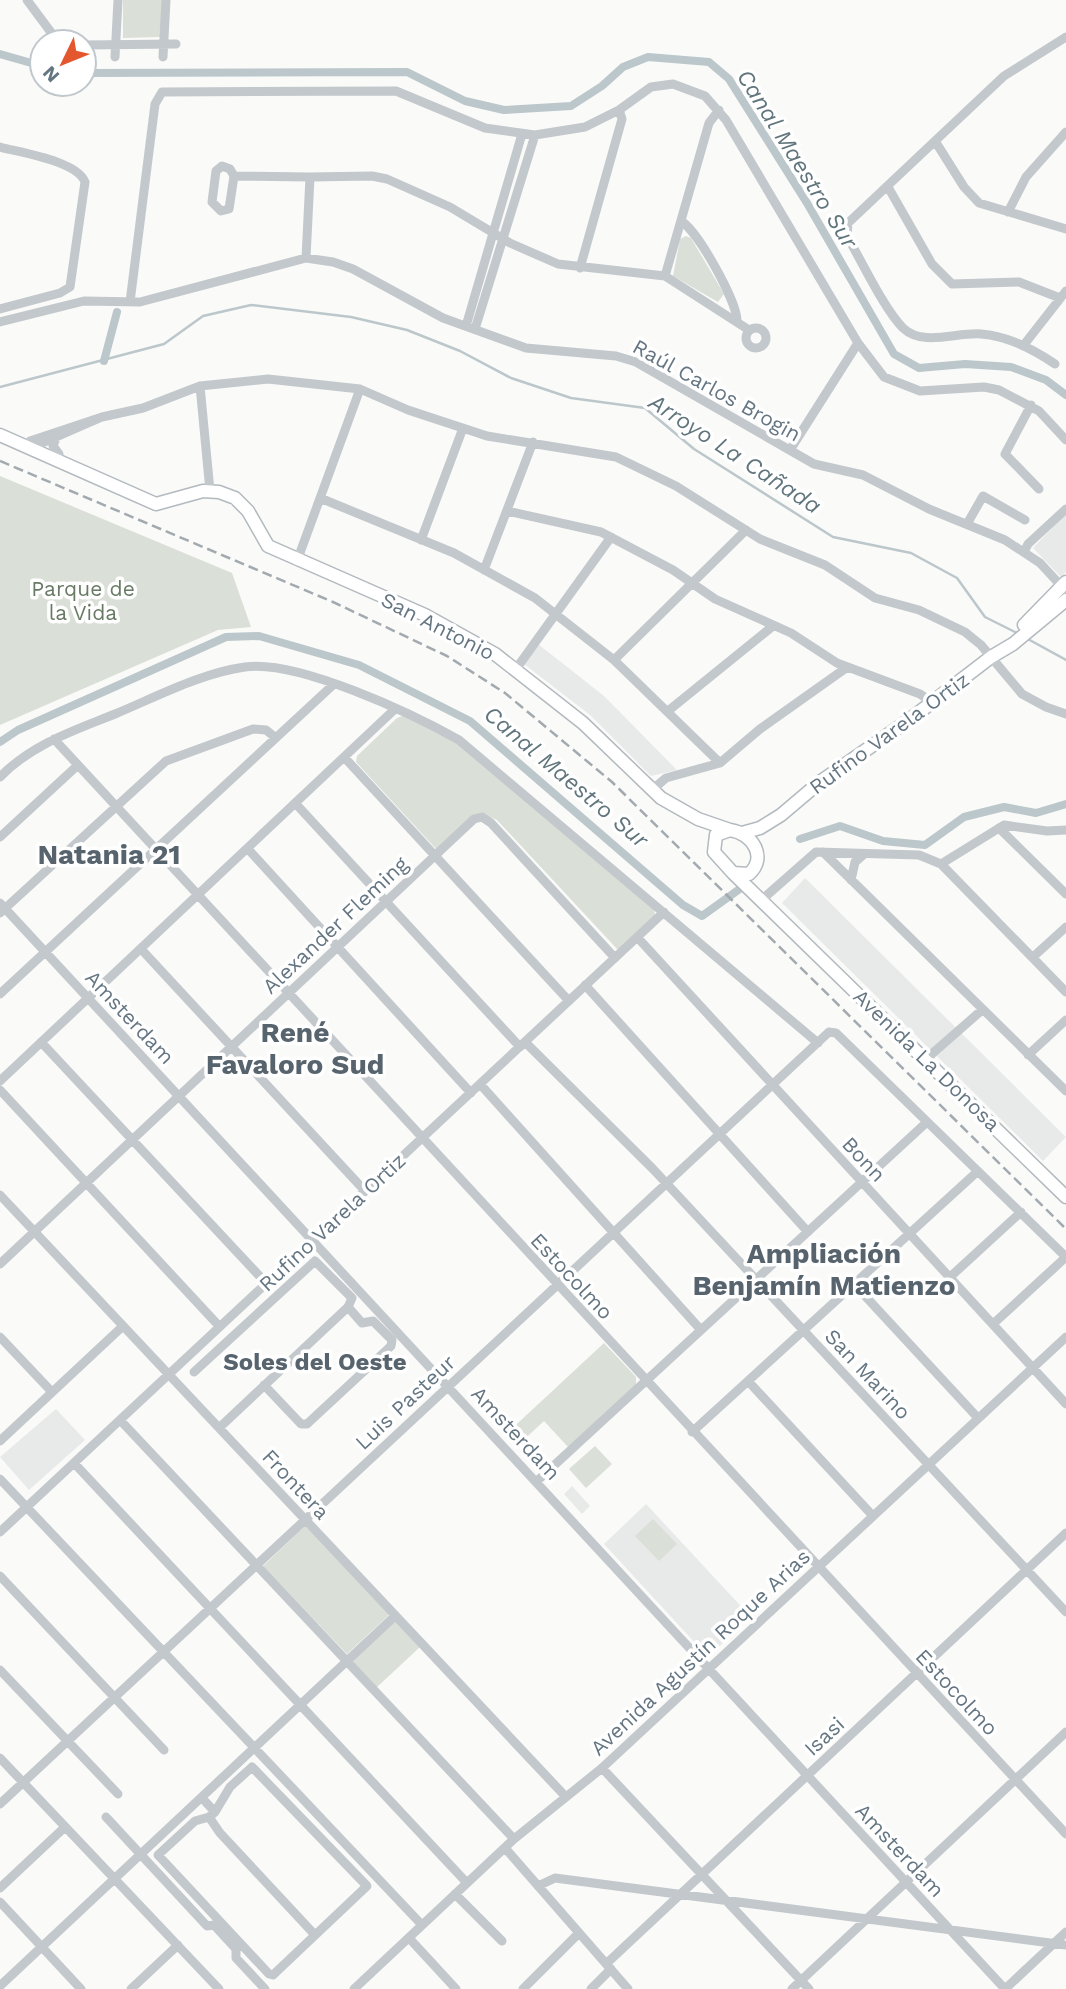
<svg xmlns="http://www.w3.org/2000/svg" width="1066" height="1989" font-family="'Work Sans',sans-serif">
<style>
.built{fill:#e8e9e9}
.green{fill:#dadfd7}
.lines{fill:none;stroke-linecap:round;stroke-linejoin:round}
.stream{stroke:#bbc7cb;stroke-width:2.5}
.canal{stroke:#bbc7cb;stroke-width:8}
.secondary-casing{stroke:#b3babf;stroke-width:15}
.minor{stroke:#c3c8cc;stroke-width:9}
.secondary{stroke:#fff;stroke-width:12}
.rail{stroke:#a2aab0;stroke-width:2.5;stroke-dasharray:10 5;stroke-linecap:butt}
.labels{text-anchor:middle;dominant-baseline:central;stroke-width:7;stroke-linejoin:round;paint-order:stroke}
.street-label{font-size:21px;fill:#657683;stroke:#fff}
.park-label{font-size:21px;fill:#687a64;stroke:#fff}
.water-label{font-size:23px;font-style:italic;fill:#60757c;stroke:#fff}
.quarter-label{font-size:24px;font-weight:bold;fill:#57646e;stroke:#fff}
.district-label{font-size:28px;font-weight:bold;fill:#57646e;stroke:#fff}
</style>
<rect width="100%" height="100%" fill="#fafaf8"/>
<!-- built -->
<path class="built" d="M1066,513V572L1061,577L1033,548Z
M538,644L604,696L677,770L651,776L590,715L524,664Z
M805,878L1066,1137L1043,1161L782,903Z
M56,1409L85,1440L29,1490L0,1457Z
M572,1486L590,1506L582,1514L564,1494Z
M646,1504L751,1617L708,1657L604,1544Z"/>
<!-- green -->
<path class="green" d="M123,0H163L160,37L123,38Z
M686,236L691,238L724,294L718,302L673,276L680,239Z
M0,476L232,573L251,627L218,630L0,725Z
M405,715L457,743L654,909L655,915L618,950L497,820L485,815L437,850L356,762L357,756L397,718Z
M604,1343L636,1377V1387L569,1448L544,1421L517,1446L506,1434Z
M595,1446L612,1464L586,1488L569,1469Z
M653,1519L677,1544L659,1561L635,1536Z
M305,1526L389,1615L347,1654L263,1566Z
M396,1620L420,1647L376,1688L351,1662Z"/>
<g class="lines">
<!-- stream -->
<path class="stream" d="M0,387L164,344L203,316L251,305L351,317L407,330L460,351L511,378L571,398L645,408L694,449L833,537L911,553L957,578L985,617L1017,633
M1026,638L1066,660"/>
<!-- canal -->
<path class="canal" d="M0,54L42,66
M84,73L407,72L465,101L504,110L571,106L602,86L623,67L648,57L709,62L729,79L807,203L894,354L919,368L965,364L1011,367L1046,380L1066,395
M104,361L117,312
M0,742L18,730L226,637L259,636L359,665L470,721L683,905L702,916L741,888
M800,839L840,826L883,841L925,845L964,817L1004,807L1036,813L1066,804"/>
<defs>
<path id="secondary" d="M0,435L156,504L203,491L219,492L235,498L248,511L268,546L425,615L495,654L583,723L661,798L698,819L730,830
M1024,625L1066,582
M730,830C752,833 768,857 749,874L733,873L714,852L716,835Z
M742,833L760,828L781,815L820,782L909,720L991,657L1013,644L1066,600
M733,873L1066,1197"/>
</defs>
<!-- secondary casing -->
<use href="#secondary" class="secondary-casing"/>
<!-- minor -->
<path class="minor" d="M27,0L53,35L71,42
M1066,37L1004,76L935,141L964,187L979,203L1066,229
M84,45L176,44
M115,57L118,0
M163,57L166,0
M935,141L848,223L847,236C861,260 884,309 903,328C923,347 956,332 981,334C1008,336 1033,349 1055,364
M0,147C22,153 77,161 85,182L70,287L60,293L0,309
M222,166L230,169L234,176L229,209L221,211L212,202L216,171Z
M234,176L310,177L306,258
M310,177L372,176L387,179L450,207L510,243L558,264L665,276L749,330
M888,187L932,264L952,284L1019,282L1060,298
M1008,212L1026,177L1066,132
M681,221C698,231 736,300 737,320
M580,268L622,119L619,110
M665,276L709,123L719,110
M130,302L155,104L162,92L396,91L485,128L535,135L585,127L619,110L651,87L673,84L705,96L726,120L858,343L884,377L920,391L984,387L999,390L1039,411L1066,440
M0,322L84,301L140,302L306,258L333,262L353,269L443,318L526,348L616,356L636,362L814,464L863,475L929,509L1005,540L1040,563L1065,590
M466,326L522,134
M746 338a10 10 0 1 1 20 0a10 10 0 1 1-20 0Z
M475,329L535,135
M1023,346L1066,291
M200,386L210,491
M1031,405L1005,454L1039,489
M102,417L143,408L200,386L268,379L360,389L408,410L487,436L616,457L676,486L760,539L825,565L875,598L919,610L965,632L981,645L1022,694L1046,707L1066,714
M56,438L53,446L59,454
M30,441L102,417L31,448
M790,450L858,343
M320,498L454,553L535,598L614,660L720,763
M507,511L601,532L673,570L715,599L791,633L837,663L920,694L933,703
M967,524L983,496L1025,520
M421,540L463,428
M1024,552L1028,544L1066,509
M297,561L360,389
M484,570L533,442
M614,660L746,530
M516,669L611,537
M668,711L773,626
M54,739L1066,1834
M344,757L569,1001
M0,777C32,744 73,731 115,714C156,697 201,673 245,667C297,659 413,714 459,740L818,1043
M653,789L666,778L720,763L760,729L846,668
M296,804L520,1047
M999,828L1066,894
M0,837L78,765
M248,849L471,1093
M823,852L1066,1091
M941,864L1066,992
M851,880L855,862L863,855
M766,896L816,852L919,855L941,864L1004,825L1047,831L1066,830
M0,903L1005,1989
M0,913L166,761L253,729L266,730L276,738
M637,937L1066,1404
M141,949L365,1191
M1033,957L1066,927
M585,985L808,1232
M0,994L334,684
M41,1042L266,1283
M525,1042L653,1169L1066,1612
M1028,1055L1066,1020
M926,1059L982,1010
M0,1081L396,708
M480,1084L701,1330
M0,1090L219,1326
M0,1195L566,1797
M0,1264L474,819L482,817L491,823L615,958
M949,1278L1021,1212
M854,1284L978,1418
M993,1324L1066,1257
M0,1337L52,1392
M194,1372L315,1261L352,1298L348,1307L362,1323L373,1321L392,1340L391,1346L307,1424H301L264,1385
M748,1381L873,1516
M120,1420L514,1839
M219,1428L348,1307
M692,1432L978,1171
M0,1441L123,1326
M74,1463L467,1883
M0,1479L422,1925
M536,1482L927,1122
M0,1532L664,912
M0,1576L164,1750
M0,1670L118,1794
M0,1758L219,1989
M602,1768L809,1989
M202,1798L215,1812L209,1817L220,1833L315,1935
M0,1804L829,1032L836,1033L1066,1257
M106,1817L207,1926L214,1925L236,1949V1958L265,1989
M209,1817L195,1821L158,1855L269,1974L273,1975L367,1886L252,1767L230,1787L215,1812
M505,1848L628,1989
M538,1886L555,1878L1066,1945
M0,1888L65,1827
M455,1894L502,1941
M0,1902L81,1989
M409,1938L456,1989
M606,1964L1066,1533
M0,1986L395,1616
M131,1989L178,1945
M354,1989L514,1839L602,1768L1066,1337
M523,1989L579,1933
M591,1989L611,1969
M792,1989L1066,1732
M1005,1989L1066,1932"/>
<!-- secondary -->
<use href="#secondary" class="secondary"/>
<!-- rail -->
<path class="rail" d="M0,461L333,602L447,656L505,693L612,782L1066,1229"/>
</g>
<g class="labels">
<!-- street labels -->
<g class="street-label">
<text transform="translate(717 390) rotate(29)">Raúl Carlos Brogin</text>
<text transform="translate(438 626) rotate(27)">San Antonio</text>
<text transform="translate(889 733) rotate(-36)">Rufino Varela Ortiz</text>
<text transform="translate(335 925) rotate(-43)">Alexander Fleming</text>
<text transform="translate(130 1017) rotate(47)">Amsterdam</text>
<text transform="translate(927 1060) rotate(44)">Avenida La Donosa</text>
<text transform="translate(864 1159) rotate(47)">Bonn</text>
<text transform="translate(332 1222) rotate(-43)">Rufino Varela Ortiz</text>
<text transform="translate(572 1276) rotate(47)">Estocolmo</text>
<text transform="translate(868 1374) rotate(47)">San Marino</text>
<text transform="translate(405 1402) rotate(-43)">Luis Pasteur</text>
<text transform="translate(516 1433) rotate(47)">Amsterdam</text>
<text transform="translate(296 1484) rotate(47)">Frontera</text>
<text transform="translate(700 1652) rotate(-43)">Avenida Agustín Roque Arias</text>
<text transform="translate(957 1692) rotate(47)">Estocolmo</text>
<text transform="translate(824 1736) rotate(-43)">Isasi</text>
<text transform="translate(900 1850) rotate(47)">Amsterdam</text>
</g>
<!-- park labels -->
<g class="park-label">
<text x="83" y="588">Parque de<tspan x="83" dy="24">la Vida</tspan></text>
</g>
<!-- water labels -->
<g class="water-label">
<text transform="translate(797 159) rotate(58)">Canal Maestro Sur</text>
<text transform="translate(735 454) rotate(33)">Arroyo La Cañada</text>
<text transform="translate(566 777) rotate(40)">Canal Maestro Sur</text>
</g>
<!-- quarter labels -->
<g class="quarter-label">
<text x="315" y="1362">Soles del Oeste</text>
</g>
<!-- district labels -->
<g class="district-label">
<text x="109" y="854">Natania 21</text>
<text x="295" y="1032">René<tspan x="295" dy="32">Favaloro Sud</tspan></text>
<text x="824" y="1253">Ampliación<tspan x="824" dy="32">Benjamín Matienzo</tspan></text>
</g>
</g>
<!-- north arrow -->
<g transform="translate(63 63) rotate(227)"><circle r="33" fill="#ffffff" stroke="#c1c8cd" stroke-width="2"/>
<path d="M0-5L12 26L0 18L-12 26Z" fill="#e4572e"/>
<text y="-10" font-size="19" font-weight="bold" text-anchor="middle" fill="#657683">N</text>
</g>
</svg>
